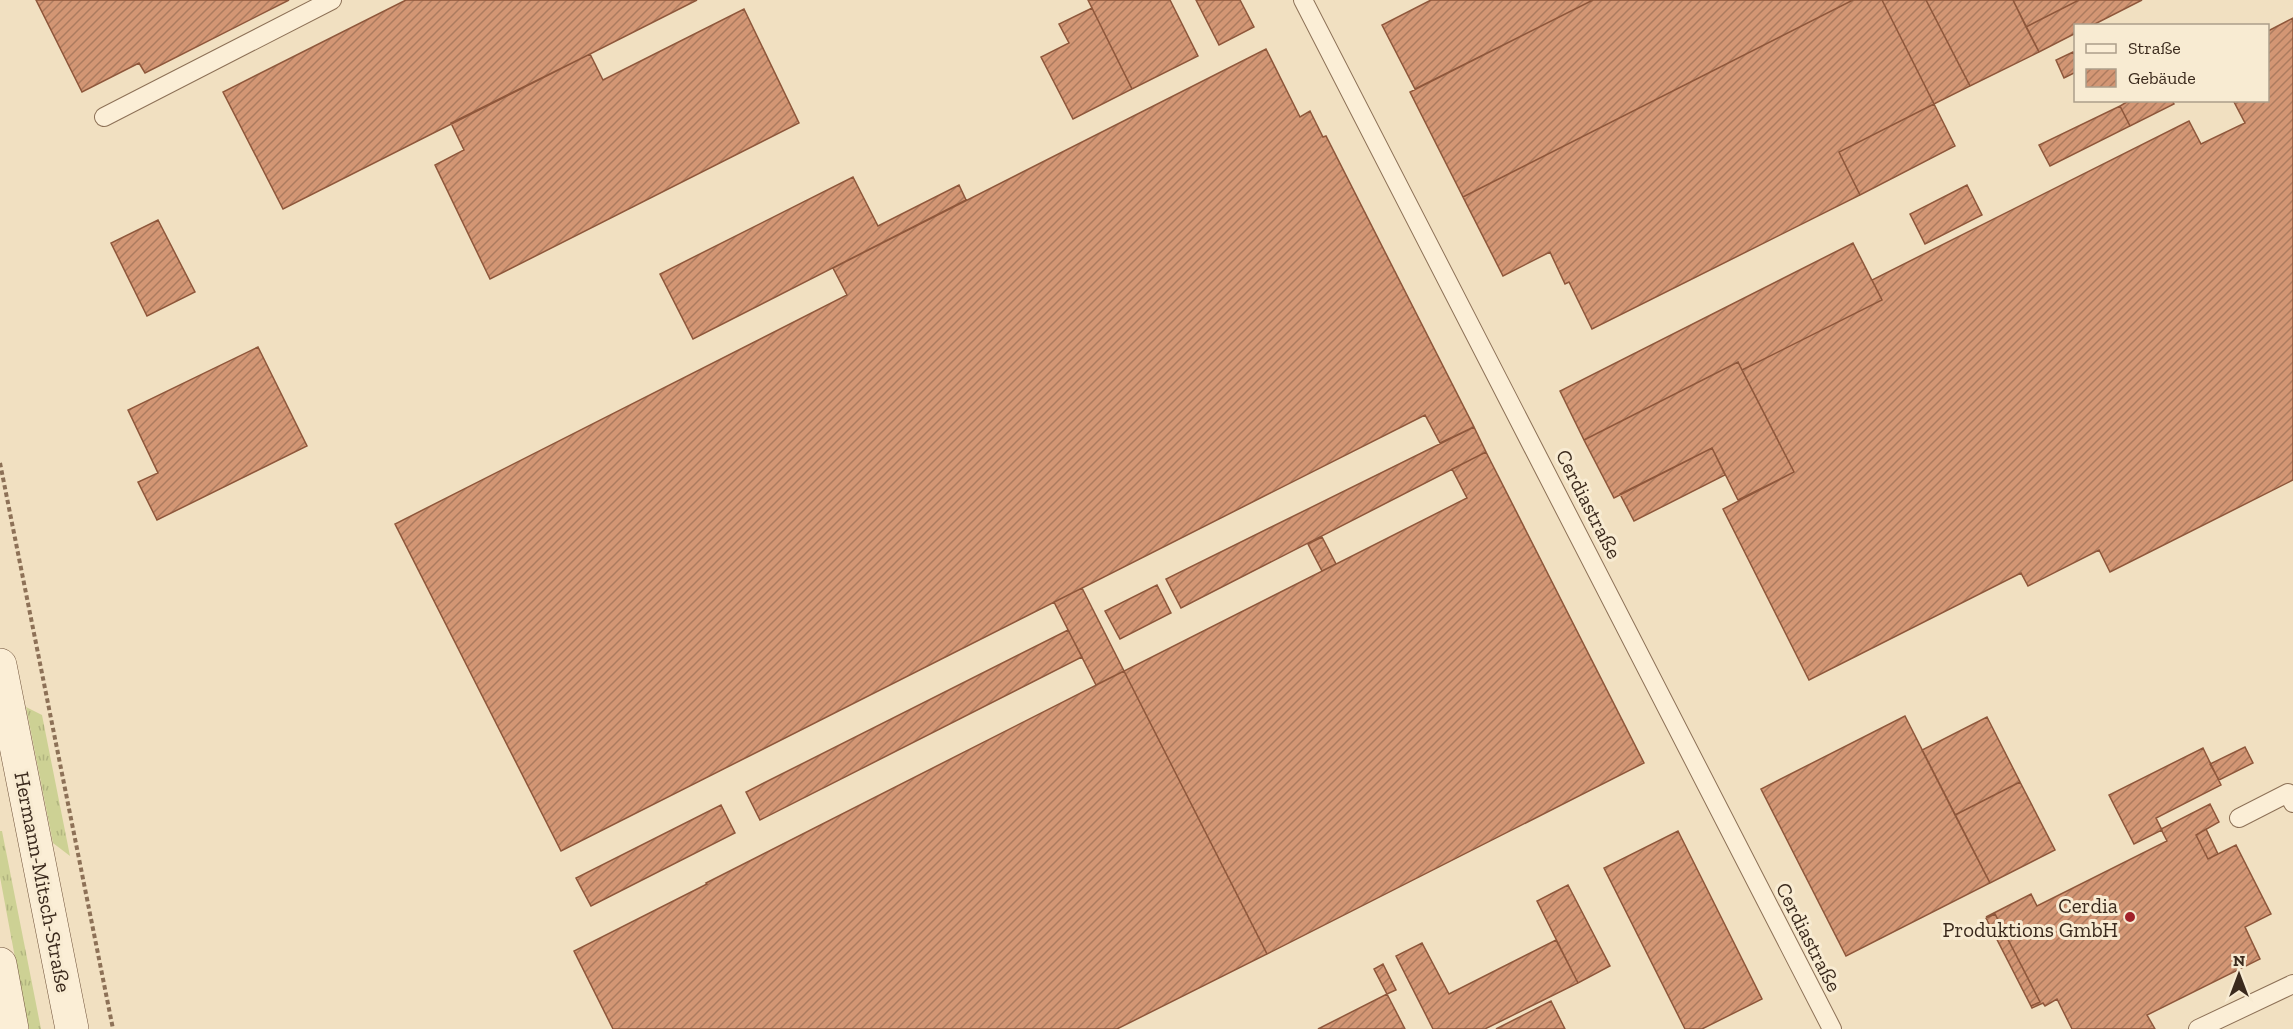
<svg xmlns="http://www.w3.org/2000/svg" width="2293" height="1029" font-family="'Zilla Slab',serif">
<style>
.grass{fill:url(#grass-tufts)}
.building{fill:url(#building-hatch);stroke:#8e573b;stroke-width:1.5}
.lines{fill:none;stroke-linecap:round;stroke-linejoin:round}
.lane-casing{stroke:#8d7157;stroke-width:20}
.secondary-casing{stroke:#6f523a;stroke-width:34}
.path{stroke:#8d7157;stroke-width:4;stroke-dasharray:4.5 3;stroke-linecap:butt}
.lane{stroke:#fbeed6;stroke-width:18}
.secondary{stroke:#fbeed6;stroke-width:33}
.poi-dot{fill:#a1222a;stroke:#f8ebd2;stroke-width:2}
.labels{text-anchor:middle;dominant-baseline:central;stroke-width:6;stroke-linejoin:round;paint-order:stroke}
.street-label{font-size:21px;fill:#3b2a1d;stroke:#f8ebd2}
.poi-label{font-size:21px;fill:#3b2a1d;stroke:#f8ebd2;text-anchor:end}
</style>
<defs>
<pattern id="grass-tufts" width="24" height="20" patternUnits="userSpaceOnUse" patternTransform="scale(1.5)"><rect width="24" height="20" fill="#cdd194"/><path d="M3 7l-1-3M5 7V3M7 7l1-3M15 17l-1-3M17 17v-4M19 17l1-3" fill="none" stroke="#b1b47f"/></pattern>
<pattern id="building-hatch" width="6" height="6" patternUnits="userSpaceOnUse" patternTransform="scale(1.5)"><rect width="6" height="6" fill="#d39674"/><path d="M-1 1l2-2M0 6l6-6M5 7l2-2" fill="none" stroke="#ac7b5f"/></pattern>
</defs>
<rect width="100%" height="100%" fill="#f1e0c1"/>
<!-- grass -->
<path class="grass" d="M26,707L42,715L70,856L53,843Z
M0,831H2L41,1029H29L26,1017L0,877Z"/>
<!-- building -->
<path class="building" d="M36,0H289L145,73L139,63L82,92Z
M406,0H697L283,209L223,92Z
M1088,0H1170L1198,56L1132,89Z
M1196,0H1240L1254,27L1219,45Z
M1431,0H1593L1415,89L1382,25Z
M1593,0H1853L1463,197L1410,92Z
M1853,0H1882L1934,104L1839,152L1860,195L1592,329L1569,282L1565,284L1550,252L1503,276L1463,197Z
M1882,0H1926L1970,86L1934,104Z
M1926,0H2013L2039,52L1970,86Z
M2013,0H2079L2026,27Z
M2079,0H2142L2091,26H2076V33L2039,52L2026,27Z
M1092,8L1132,89L1073,119L1041,57L1069,43L1059,24Z
M744,9L799,123L490,279L435,165L464,150L451,123L590,54L603,80Z
M2293,18V480L2110,572L2099,550L2028,586L2021,573L1809,680L1723,509L1794,472L1742,370L1882,300L1872,280L2189,121L2201,144L2245,123L2233,100H2268V31Z
M1266,49L1300,117L1310,111L1323,137L1326,136L1474,427L1440,443L1425,415L561,851L395,524L847,295L833,268Z
M2073,52L2076,57V72L2064,78L2056,60Z
M2130,100H2172L2174,104L2130,126L2120,106Z
M1934,104L1955,146L1860,195L1839,152Z
M2120,106L2130,126L2050,166L2039,145Z
M853,177L878,226L959,185L966,200L693,339L660,274Z
M1967,185L1982,215L1925,244L1910,214Z
M158,220L195,292L147,316L111,243Z
M1853,243L1882,300L1742,370L1738,362L1584,440L1560,391Z
M258,347L307,446L157,520L138,482L158,473L128,410Z
M1738,362L1794,472L1738,500L1712,448L1614,498L1584,440Z
M1474,427L1486,452L1181,608L1166,579Z
M1712,448L1725,475L1634,521L1620,494Z
M1486,452L1644,763L1267,954L1124,671L1467,498L1452,469Z
M1322,537L1336,564L1322,571L1308,544Z
M1157,585L1171,613L1120,639L1105,611Z
M1082,588L1124,671L1096,685L1054,602Z
M1068,630L1082,657L760,820L746,792Z
M1124,671L1267,954L1117,1029H613L574,951L707,884L706,883Z
M1905,716L1990,883L1846,956L1761,789Z
M1987,717L2020,782L1955,815L1922,750Z
M2245,747L2253,763L2219,780L2210,764Z
M2203,748L2221,785L2156,818L2162,830L2134,844L2109,795Z
M2020,782L2055,850L1990,883L1955,815Z
M2210,804L2219,822L2196,835L2208,859L2236,845L2271,914L2245,927L2260,959L2147,1015L2155,1029H2072L2057,999L2045,1006L2043,1003L2032,1008L2031,1006L2040,1002L1995,914L1986,917L2031,894L2037,906L2167,841L2161,829Z
M721,805L735,833L591,906L576,878Z
M2206,829L2218,854L2208,859L2196,835Z
M1678,831L1762,999L1702,1029H1685L1604,868Z
M1568,885L1610,966L1578,983L1537,901Z
M1995,914L2040,1002L2031,1006L1986,918Z
M1556,940L1578,983L1485,1029H1433L1396,956L1422,943L1449,994Z
M1383,964L1396,990L1387,994L1374,969Z
M1387,994L1405,1029H1318Z
M1551,1001L1565,1029H1496Z"/>
<g class="lines">
<defs>
<path id="lane" d="M1303,0L1832,1029
M104,117L332,0
M2239,818L2288,793L2293,803
M2198,1029L2293,984"/>
<path id="secondary" d="M0,665L72,1029
M0,964L12,1029"/>
</defs>
<!-- lane casing -->
<use href="#lane" class="lane-casing"/>
<!-- secondary casing -->
<use href="#secondary" class="secondary-casing"/>
<!-- path -->
<path class="path" d="M0,463L113,1029"/>
<!-- lane -->
<use href="#lane" class="lane"/>
<!-- secondary -->
<use href="#secondary" class="secondary"/>
</g>
<!-- markers -->
<circle class="poi-dot" cx="2130" cy="917" r="6"/>
<g class="labels">
<!-- street labels -->
<g class="street-label">
<text transform="translate(1589 504) rotate(63)">Cerdiastraße</text>
<text transform="translate(43 882) rotate(79)">Hermann-Mitsch-Straße</text>
<text transform="translate(1809 937) rotate(63)">Cerdiastraße</text>
</g>
<!-- poi labels -->
<g class="poi-label">
<text x="2118" y="905">Cerdia<tspan x="2118" dy="24">Produktions GmbH</tspan></text>
</g>
</g>
<!-- legend -->
<rect x="2074" y="24" width="195" height="78" fill="#f8ebd2" stroke="#ac9e8a" stroke-width="1.5"/>
<rect x="2086" y="44" width="30" height="9" fill="#fbeed6" stroke="#ac9e8a" stroke-width="1.5"/>
<text x="2128" y="54" font-size="18" fill="#3b2a1d">Straße</text>
<rect x="2086" y="69" width="30" height="18" fill="url(#building-hatch)" stroke="#ac9e8a" stroke-width="1.5"/>
<text x="2128" y="84" font-size="18" fill="#3b2a1d">Gebäude</text>
<!-- north arrow -->
<g transform="translate(2239 975)" stroke="#f8ebd2" stroke-width="4.5" paint-order="stroke">
<path d="M0-4.5L10 22L0 15L-10 22Z" fill="#3b2a1d"/>
<text y="-9" font-size="16" font-weight="bold" text-anchor="middle" fill="#3b2a1d">N</text>
</g>
</svg>
